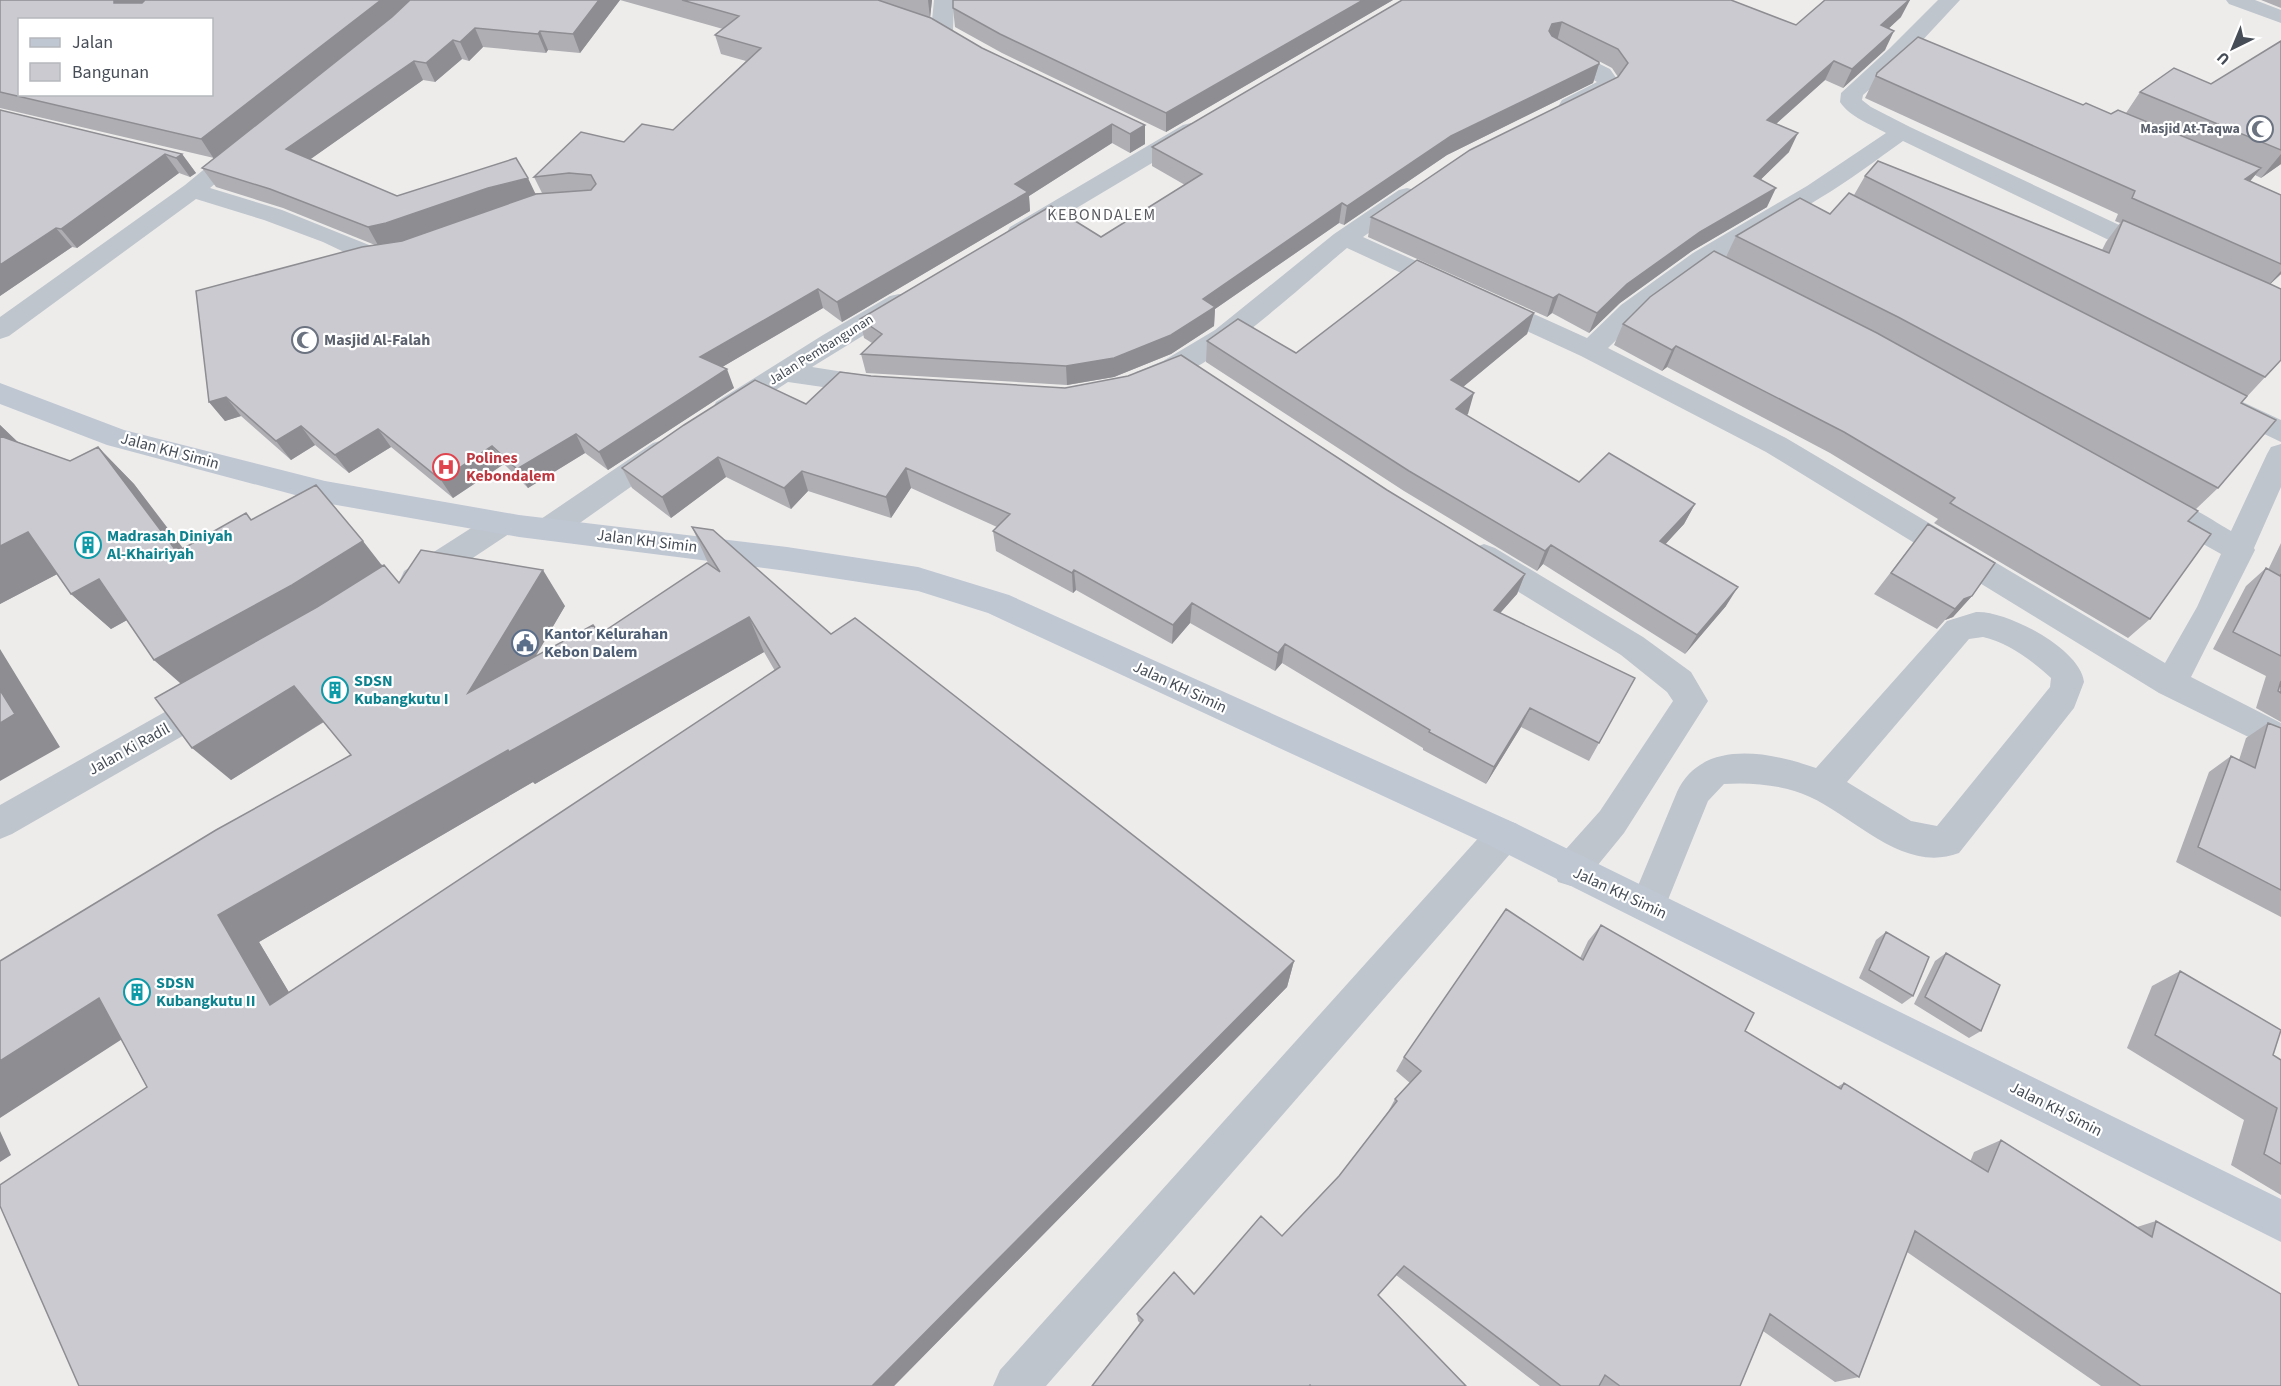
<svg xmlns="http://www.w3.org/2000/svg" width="2281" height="1386" font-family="'Source Sans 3',sans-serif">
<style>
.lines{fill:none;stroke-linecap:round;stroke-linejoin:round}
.street{fill:#bec5cd;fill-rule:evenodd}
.secondary{fill:#bfc7d3;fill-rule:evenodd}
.wall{fill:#aeaeb3;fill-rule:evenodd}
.shaded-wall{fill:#8d8d92}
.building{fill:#cacad0;stroke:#8d8d92;stroke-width:1.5;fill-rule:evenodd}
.labels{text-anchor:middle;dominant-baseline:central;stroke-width:4.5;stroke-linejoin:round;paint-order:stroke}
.far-worship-label{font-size:14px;font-weight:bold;fill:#5b616d;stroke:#fff;text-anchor:end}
.far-street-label{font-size:14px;fill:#464d57;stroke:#fff}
.far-quarter-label{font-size:16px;letter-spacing:1.5px;fill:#595b60;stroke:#fff}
.worship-label{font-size:16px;font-weight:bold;fill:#5b616d;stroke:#fff;text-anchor:start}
.street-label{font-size:16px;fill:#464d57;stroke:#fff}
.health-label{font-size:16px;font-weight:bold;fill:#be3a42;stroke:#fff;text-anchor:start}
.culture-label{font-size:16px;font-weight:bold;fill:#0d838f;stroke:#fff;text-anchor:start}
.service-label{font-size:16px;font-weight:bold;fill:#4e5e75;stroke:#fff;text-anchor:start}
</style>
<rect width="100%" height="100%" fill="#eeeceb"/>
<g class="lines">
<!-- street -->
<path class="street" d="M934,0H954L953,31L949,35L942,37L935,35L931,31Z
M1938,0H1960L1906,58L1863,95L1862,100L1871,107L1910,127L2162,245L2166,251L2162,257L2153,259L2144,257L1903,141C1876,160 1849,181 1820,198C1746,244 1670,286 1608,348L1786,438L2165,663L2197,607L2221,554L2162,521L2158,513L2162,505C2185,498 2211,520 2231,531L2267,454L2271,447L2281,444V487L2254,548L2255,550L2191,677L2281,723V753L2159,693L1766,452L1581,356L1347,248C1309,279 1183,399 1136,386L1132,379L1136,372L1163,361L1215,330L1334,234L1399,190L1407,188L1415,190L1419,195L1415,200L1363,237L1587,338L1621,305L1693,253L1807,186L1886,133C1870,124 1850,117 1840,102L1841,93L1890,48Z
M2226,0H2255L2281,10V23L2229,4Z
M1557,43L1610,69L1619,82C1616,86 1613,92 1610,95C1600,103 1574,113 1562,110L1559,105L1562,100L1597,82L1549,54L1546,49L1549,44Z
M1191,123L1199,125L1202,130L1199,135L1028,237L1019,240L1010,237L1007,232L1010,227L1183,125Z
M244,141L252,143L256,148L252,153L210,188L282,210L379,249L400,245L409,247L413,253L409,259L376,265L367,263L323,242L264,220L196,199L9,336L0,339V317L185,185L236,143Z
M899,294L908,296L912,302L908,308L812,367L888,379L892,386L888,393L878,395L788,382L736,416L726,419L716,416L712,409L716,402L823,335L890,296Z
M2230,396L2281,420V442L2220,413L2216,406L2220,399Z
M663,440L673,443L677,450L673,457L560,537L549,540L538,537L534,529L538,521L653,443Z
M501,513L512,516L516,524L512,532L426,589L415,592L404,589L400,580L404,571L490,516Z
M1484,544L1495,548L1643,637L1691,672L1708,701L1624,833L1584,882L1571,886L1558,882L1553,870L1558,858L1600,811L1673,701L1667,692L1621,655L1473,564L1469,556L1473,548Z
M1976,612C2006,610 2081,649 2084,682L2074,708L1959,853C1904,874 1856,818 1810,797C1784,785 1752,782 1724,784L1708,801L1661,917L1648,922L1635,917L1630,905L1677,792C1702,738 1770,752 1816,768L1947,621ZM1983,637C2007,642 2033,661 2051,678L2050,687L1937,826L1911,821L1847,782L1969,639Z
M214,687L226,691L231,701L226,711L12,834L0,839V805L202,691Z
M1504,819L1517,824L1522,835L1517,846L1046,1386H993L1000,1370L1491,824Z"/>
<!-- secondary -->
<path class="secondary" d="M0,383L124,430L325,481L519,515L787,547L918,567L1009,595L1517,824L2281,1199V1242L1491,846L988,613L918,591L787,571L519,537L325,503L107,445L0,404Z"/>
</g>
<!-- wall -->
<path class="wall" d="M0,0H932L930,18L982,48L1145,125V144L1130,153L1112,143L1029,196L1030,211L842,322L823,308L722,367L734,388L608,470L585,453L528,488L504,464L453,498L391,447L349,473L315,445L291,460L241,416L225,421L209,402L375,245L283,208L216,187L202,168L214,158L0,108ZM620,0L723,29L715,35L721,54L746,61L673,130L624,142L534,177L542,193L397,196L310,159L423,80L435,82L462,59L469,61L483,47L546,53L548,50L580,53Z
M953,0H1393L1166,132L1002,53L955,27L953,8Z
M1402,0L1796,25L1901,17L1889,28L1885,50L1843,88L1825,80L1776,124L1789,152L1761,179L1767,207L1692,251L1620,303L1589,333L1552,313L1547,317L1368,237L1371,217L1618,77L1612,68L1593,58L1599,64L1593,83L1447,155L1344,225L1339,223L1215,309L1214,326L1171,354L1114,377L1067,385L866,373L861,354L872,343L864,338L860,319L1101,237L1185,185L1152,166V147Z
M2261,0H2281V8Z
M2281,41V164L2261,178L2255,175L2250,181L2281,195V274L2270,284L2281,360L2241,403L2218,488L2196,509L2188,521L2150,619L2128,638L1934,523L1938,519L1830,453L1667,367L1662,371L1614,345L1623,324L1726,257L1736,236L1830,214L1854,195L1865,176L2102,250L2106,242L2120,223L2115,221L2118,214L1865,98L1877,73L2083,105L2111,114L2126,113L2140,92L2211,84Z
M0,110L182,154L196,173L190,177L179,173L77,248L72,247L0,296Z
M1534,313L1527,334L1463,387L1468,414L1466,415L1579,482L1695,504L1684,524L1665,544L1726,606L1685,654L1543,564L1537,571L1404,491L1206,362L1207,341L1296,353Z
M806,404L1387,490L1525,574L1517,594L1500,613L1599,743L1589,761L1521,727L1486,784L1423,750V748L1282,663L1275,671L1190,623L1172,644L1076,590L1073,593L996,551L993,531L997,527L911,488L891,518L808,491L791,509L726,477L671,518L632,488L622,468Z
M0,425L18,442L70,461L98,447L134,484L183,548L251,520L383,565L399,583L565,606L535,656L600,634L708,563L692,527L831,634L1294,961L1287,987L894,1386H79L147,1087L121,1039L351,755L324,722L231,780L181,684L154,660L127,620L111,629L71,594L57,574L0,604ZM764,652L775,671L289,993L259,942L533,782L535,784Z
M1928,524L1972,596L1953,617L1945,620L1937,629L1874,594Z
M2281,543V722L2256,708L2266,676L2213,649L2246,586L2266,568L2268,570Z
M2268,723L2281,728V917L2176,862L2209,772L2231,756L2239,760L2246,738Z
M1601,925L1745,1031L1837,1087L1844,1083L1970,1162L1974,1152L2001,1140L2137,1227L2156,1221L2281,1386H2101L1907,1252L1859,1377L1835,1382L1763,1331L1740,1386H1540L1396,1275L1378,1295L1466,1386H1092L1140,1323L1138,1321L1137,1314L1194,1294L1282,1236L1339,1176L1388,1112L1395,1099L1410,1083L1396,1071L1404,1057L1580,958L1588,941Z
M1886,932L1913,996L1902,1004L1859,978L1876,940Z
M1946,953L1981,1031L1969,1038L1914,1004L1935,961Z
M2180,971L2273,1055L2281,1060V1195L2231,1165L2244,1120L2127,1048L2152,986Z"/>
<!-- shaded-wall -->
<path class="shaded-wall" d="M114,0H151L127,18L114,3Z
M381,0H410L385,24L214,159L201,139Z
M599,0H620L580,53L573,34Z
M928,0H932L930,18Z
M1363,0H1393L1166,132V113Z
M1909,0H1910L1901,17L1872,44L1881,25Z
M1562,22L1557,41L1544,50L1552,24Z
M475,28L483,47L469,61L460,42Z
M540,31L548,50L546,53L538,34Z
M1894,31L1885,50L1843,88L1852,69Z
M453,40L462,59L435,82L426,63Z
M414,61L423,80L298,168L286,149Z
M1834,61L1825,80L1758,140L1767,120Z
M1599,64L1593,83L1447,155L1344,225L1347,206L1451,136Z
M1112,124V143L1029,196L1030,211L842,322L837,302L1015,184Z
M1145,125V144L1130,153V134Z
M1798,133L1789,152L1745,195L1754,176Z
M165,154L179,173L77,248L61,229Z
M182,154L196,173L190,177L176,158Z
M2281,154V164L2261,178Z
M2261,168L2242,191L2245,179Z
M528,178L537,197L397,243L379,247L368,227L488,188Z
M1776,188L1767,207L1692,251L1620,303L1589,333L1597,313L1627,284L1700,232Z
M1342,203L1339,223L1215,309L1214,326L1171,354L1114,377L1067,385L1066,366L1203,299Z
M56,228L72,247L0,296V265Z
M2281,271V274L2265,289Z
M818,289L823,308L707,376L700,357Z
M1559,294L1552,313L1547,317L1553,298Z
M1534,313L1527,334L1446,401L1451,380Z
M1676,346L1667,367L1662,371L1672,350Z
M727,369L734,388L608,470L599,452Z
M1474,393L1468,414L1450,430L1456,409Z
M226,397L241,416L225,421L209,402Z
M0,425L31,455L0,448Z
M301,426L315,445L291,460L276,441Z
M378,429L391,447L349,473L335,455Z
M576,434L585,453L528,488L517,469Z
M492,446L504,464L453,498L441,480Z
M98,447L134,484L212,587L177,552Z
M718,457L726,477L671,518L662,497Z
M906,468L911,488L891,518L886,497Z
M802,471L808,491L791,509L784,488Z
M1695,504L1684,524L1650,561L1660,541Z
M28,532L69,568L0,604V546Z
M363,541L391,577L193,694L154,660Z
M1551,545L1543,564L1537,571L1545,551Z
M543,570L565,606L495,726L468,693Z
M1074,570L1076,590L1073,593L1072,573Z
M1525,574L1517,594L1486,629L1494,610Z
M99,579L138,614L111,629L71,594Z
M1738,587L1726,606L1685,654L1697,635Z
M1972,596L1953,617L1945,620L1964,599Z
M1192,603L1190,623L1172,644L1173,625Z
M749,617L764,652L535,784L533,782L259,942L311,1029L270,1005L218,915L508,750Z
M1285,644L1282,663L1275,671L1278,653Z
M0,649L60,747L0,781Z
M294,686L328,719L231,780L192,748Z
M1530,708L1521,727L1486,784L1494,767Z
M1294,961L1287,987L894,1386H872Z
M99,998L147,1023L0,1118V1061Z
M0,1131L11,1155L0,1162Z"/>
<!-- building -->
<path class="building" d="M0,0H114V3H142L145,0H381L201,139L0,92ZM20,20H212V94H20Z
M410,0H599L573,34L540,31L538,34L475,28L460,42L453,40L426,63L414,61L286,149L397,196L516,158L528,178L488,188L386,223L368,227L270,189L202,168L392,17Z
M682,0H878L931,18L982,48L1145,125L1130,134L1112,124L1015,184L1028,192L837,302L818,289L700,357L727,369L599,452L576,434L517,469L492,446L441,480L378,429L335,455L301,426L276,441L226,397L209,402L196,291L362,247L402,241L536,194L591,190L596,184L591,175L569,173L534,177L581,132L624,142L642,124L673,130L761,48L715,35L739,16Z
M953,0H1363L1166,113L1000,34L953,8Z
M1402,0H1731L1796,25L1825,0H1909L1881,25L1894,31L1852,69L1834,61L1767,120L1798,133L1754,176L1776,188L1700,232L1627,284L1597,313L1559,294L1553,298L1371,217L1470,150L1618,77L1628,63L1618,49L1562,22L1552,24L1549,31L1552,36L1599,62V64L1451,136L1347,206L1342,203L1203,299L1215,307L1171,335L1114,358L1066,366L861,354L882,334L860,319L1051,206L1101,237L1202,174L1152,147Z
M1918,37L2083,105L2086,103L2111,114L2118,110L2261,168L2245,179L2281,195V264L2132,198L2135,191L1876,76L1877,73Z
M2281,41V150L2140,92L2174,68L2211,84Z
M0,110L182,154L176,158L165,154L61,229L56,228L0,265Z
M1878,161L2109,253L2123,220L2268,283L2281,289V360L2265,377L1865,176Z
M1849,193L2247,396L2241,403L2276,420L2218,488L1898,317L1736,236L1800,198L1830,214Z
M1714,251L1877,333L2198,511L2188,521L2211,534L2150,619L1950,503L1955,498L1844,432L1676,346L1672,350L1623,324L1650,297Z
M1417,260L1534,313L1451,380L1474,393L1456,409L1579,482L1609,453L1695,504L1660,541L1738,587L1697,635L1551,545L1545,551L1409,471L1207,341L1238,319L1296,353Z
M1181,355L1387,490L1525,574L1494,610L1635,678L1599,743L1530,708L1494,767L1429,732L1430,730L1285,644L1278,653L1192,603L1173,625L1074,570L1072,573L993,531L1010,514L906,468L886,497L802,471L784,488L718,457L662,497L622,468L684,425L755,380L806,404L840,372L871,376L1065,388L1128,376Z
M0,436L70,461L98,447L177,552L246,513L251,520L316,485L363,541L292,585L154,660L99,579L71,594L28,532L0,546Z
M1928,524L1995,563L1972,596L1964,599L1955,609L1891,573Z
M692,527L713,530L831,634L855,618L1294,961L872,1386H79L0,1206V1185L147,1087L99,998L0,1061V961L216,830L351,755L294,686L192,748L155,698L317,607L384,565L399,583L421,550L543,570L468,693L593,625L600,634L707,563L720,572ZM749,617L780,667L270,1005L218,915L508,750L509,752Z
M2266,568L2280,576L2281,574V656L2233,632Z
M2281,681V693L2278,691Z
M0,690L15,714L0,723Z
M2268,723L2281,728V890L2198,847L2231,756L2255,768Z
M1506,909L1583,960L1601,925L1754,1013L1745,1031L1841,1089L1844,1083L1988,1172L2001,1140L2152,1237L2156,1221L2281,1294V1386H2141L1915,1231L1859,1377L1770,1314L1740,1386H1620L1605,1375L1599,1386H1561L1404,1266L1378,1295L1466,1386H1311L1310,1385L1309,1386H1092L1143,1320L1137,1314L1174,1272L1194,1294L1261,1216L1282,1236L1339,1176L1397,1101L1395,1099L1421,1071L1404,1057Z
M1886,932L1929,957L1913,996L1869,970Z
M1946,953L2000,985L1981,1031L1925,997Z
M2180,971L2281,1030L2273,1055L2281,1060V1164L2264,1154L2277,1108L2155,1035Z"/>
<!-- icons -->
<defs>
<symbol id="mosque-ring" viewBox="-11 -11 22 22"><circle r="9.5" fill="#fff" stroke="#6b7280" stroke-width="1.5"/><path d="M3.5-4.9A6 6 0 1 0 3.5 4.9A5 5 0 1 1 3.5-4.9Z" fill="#6b7280"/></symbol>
<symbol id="hospital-ring" viewBox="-11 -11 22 22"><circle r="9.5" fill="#fff" stroke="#e0444e" stroke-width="1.5"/><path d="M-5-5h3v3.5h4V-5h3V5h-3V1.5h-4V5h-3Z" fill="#e0444e"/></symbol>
<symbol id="building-ring" viewBox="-11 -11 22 22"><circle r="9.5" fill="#fff" stroke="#0f9aa8" stroke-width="1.5"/><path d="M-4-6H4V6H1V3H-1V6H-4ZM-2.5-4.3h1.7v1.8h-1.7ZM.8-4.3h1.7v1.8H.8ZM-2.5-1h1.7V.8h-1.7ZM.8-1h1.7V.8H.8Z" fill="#0f9aa8"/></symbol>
<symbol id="civic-ring" viewBox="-11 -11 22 22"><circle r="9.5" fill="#fff" stroke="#5c6f8a" stroke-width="1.5"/><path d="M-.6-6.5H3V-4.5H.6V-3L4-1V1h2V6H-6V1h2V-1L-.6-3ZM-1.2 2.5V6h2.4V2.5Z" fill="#5c6f8a"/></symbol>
</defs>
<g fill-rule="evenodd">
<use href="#mosque-ring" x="2245" y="114" width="30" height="30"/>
<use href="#mosque-ring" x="290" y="325" width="30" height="30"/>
<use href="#hospital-ring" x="431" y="452" width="30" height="30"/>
<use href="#building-ring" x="73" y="530" width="30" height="30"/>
<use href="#civic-ring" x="510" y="628" width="30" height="30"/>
<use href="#building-ring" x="320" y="675" width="30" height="30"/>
<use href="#building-ring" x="122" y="977" width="30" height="30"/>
</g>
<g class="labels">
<!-- far-worship labels -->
<g class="far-worship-label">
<text x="2240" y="129">Masjid At-Taqwa</text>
</g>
<!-- far-street labels -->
<g class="far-street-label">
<text transform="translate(821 350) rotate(-32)">Jalan Pembangunan</text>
</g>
<!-- far-quarter labels -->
<g class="far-quarter-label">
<text x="1102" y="215">KEBONDALEM</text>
</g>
<!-- worship labels -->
<g class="worship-label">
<text x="324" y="340">Masjid Al-Falah</text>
</g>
<!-- street labels -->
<g class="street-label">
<text transform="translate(170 451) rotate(15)">Jalan KH Simin</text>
<text transform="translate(647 541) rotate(7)">Jalan KH Simin</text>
<text transform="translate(1180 687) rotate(25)">Jalan KH Simin</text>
<text transform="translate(129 749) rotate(-29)">Jalan Ki Radil</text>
<text transform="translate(1620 893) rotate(25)">Jalan KH Simin</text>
<text transform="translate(2056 1109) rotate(27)">Jalan KH Simin</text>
</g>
<!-- health labels -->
<g class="health-label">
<text x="466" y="458">Polines<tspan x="466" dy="18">Kebondalem</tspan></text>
</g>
<!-- culture labels -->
<g class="culture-label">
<text x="107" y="536">Madrasah Diniyah<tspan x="107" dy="18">Al-Khairiyah</tspan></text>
<text x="354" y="681">SDSN<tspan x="354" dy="18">Kubangkutu I</tspan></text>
<text x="156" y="983">SDSN<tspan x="156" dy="18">Kubangkutu II</tspan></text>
</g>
<!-- service labels -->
<g class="service-label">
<text x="544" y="634">Kantor Kelurahan<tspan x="544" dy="18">Kebon Dalem</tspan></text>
</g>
</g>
<!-- legend -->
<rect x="18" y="18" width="195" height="78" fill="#ffffff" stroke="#b5b8bc" stroke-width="1.5"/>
<rect x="30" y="38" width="30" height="9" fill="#bfc7d3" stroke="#b5b8bc" stroke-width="1.5"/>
<text x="72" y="48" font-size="18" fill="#464d57">Jalan</text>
<rect x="30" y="63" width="30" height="18" fill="#cacad0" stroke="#b5b8bc" stroke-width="1.5"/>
<text x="72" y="78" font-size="18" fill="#464d57">Bangunan</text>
<!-- north arrow -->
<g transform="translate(2233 48) rotate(223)" stroke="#ffffff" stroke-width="4.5" paint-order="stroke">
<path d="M0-4.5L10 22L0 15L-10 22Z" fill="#464d57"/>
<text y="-9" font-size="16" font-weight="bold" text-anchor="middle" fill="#464d57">U</text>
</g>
</svg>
